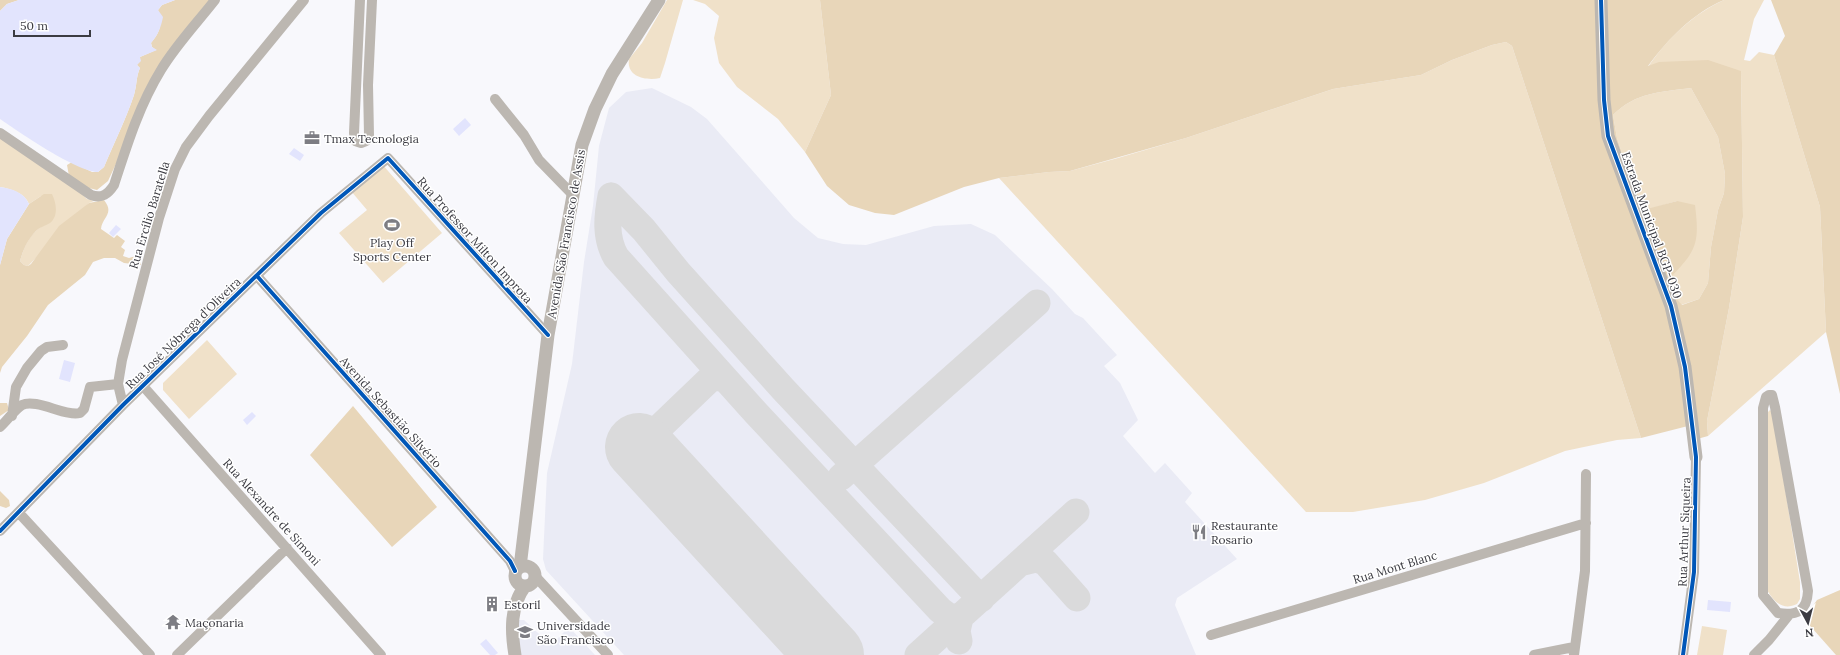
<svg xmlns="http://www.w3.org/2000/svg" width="1840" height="655" font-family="Lora,serif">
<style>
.built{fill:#eaebf5}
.green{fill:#f0e1c9}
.forest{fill:#e8d6b9;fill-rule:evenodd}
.water{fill:#e2e4fd}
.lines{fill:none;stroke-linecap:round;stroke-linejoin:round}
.taxiway{stroke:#dadadb;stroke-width:27}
.runway{stroke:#dadadb;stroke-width:68}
.minor{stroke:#bcb7b1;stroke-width:10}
.tertiary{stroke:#bcb7b1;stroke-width:13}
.cycleway-casing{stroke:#fff;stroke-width:6}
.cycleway{stroke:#0057b8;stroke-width:4}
.labels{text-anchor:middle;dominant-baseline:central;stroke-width:3;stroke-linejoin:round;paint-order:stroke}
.poi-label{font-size:12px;fill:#3b3b42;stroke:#fff;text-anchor:start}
.street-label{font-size:12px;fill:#3b3b42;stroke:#fff}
</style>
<rect width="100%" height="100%" fill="#f8f8fc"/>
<!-- built -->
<path class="built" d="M652,88L691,107L707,119L794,218L818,238L843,244L866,245L934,226L971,224L995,235L1052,289L1075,314L1083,318L1117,355L1104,366L1120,383L1138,420L1123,436L1155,473L1165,463L1192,493L1185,502L1237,559L1177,598L1175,605L1196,655H624L546,570L543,559L547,473L572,364L584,262L593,206L599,146L609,108L626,92Z
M517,620H524L551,645L569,627L595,655H518Z"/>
<!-- green -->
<path class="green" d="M667,0H683L665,63L660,78C646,81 626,77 629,59L642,43Z
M693,0H820L831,95L805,152L778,119L737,87L719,63L714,38L719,16L705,4Z
M1724,0H1764L1754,19L1744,60L1750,61L1759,52L1774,55L1820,207L1826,332L1708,436L1707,421L1729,308L1743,217L1741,71L1648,67C1667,39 1693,14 1724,0Z
M1506,42L1512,46L1641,438L1617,440L1565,451L1484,483L1425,500L1353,512H1306L999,178L1049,172L1070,171L1118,158L1186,138L1333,89L1421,75L1452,60L1492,45Z
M1691,88L1718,137L1725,174L1724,193L1718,210L1711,247L1708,283L1699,299L1681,305L1674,296L1669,279L1677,201L1643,211L1637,189L1626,165L1617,138L1613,115C1636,92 1661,92 1691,88Z
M0,135L72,184L87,199L94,201L89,203L28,266L24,265L20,261C23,250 28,238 36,231C45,222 51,226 55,212L41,196L29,204C25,193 11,189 0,187Z
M382,164L442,233L383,283L339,233L367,210L351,191Z
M207,340L237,374L189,419L163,390V383Z
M1770,410L1773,413L1800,582V599L1797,604C1783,611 1774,602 1767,590L1768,412Z
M1702,626L1727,630L1723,655H1697Z"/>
<!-- forest -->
<path class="forest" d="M0,0H19L7,4L0,11Z
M175,0H211L169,50L108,181L97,190L89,188L69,176L67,165L72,162L92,172H98L104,167C114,143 126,119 134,95C137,85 136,77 140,68L137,65L140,57L156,50L152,47L151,43C161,31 162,25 158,10L162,5Z
M820,0H1724C1693,13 1668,39 1648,66L1659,62L1708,60L1741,71L1743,217L1729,308L1707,421L1708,436L1690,441L1688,426L1641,438L1512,46L1506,42L1492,45L1452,60L1421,75L1333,89L1186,138L1070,171L1049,172L999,178L964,187L894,215L875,213L849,205L827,186L805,152L831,95ZM1691,88L1718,137L1725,174L1724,193L1718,210L1711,247L1708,283L1699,299L1682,305L1674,296L1669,279C1696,251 1700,245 1695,205L1677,201L1643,210L1637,189L1626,165L1617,138L1613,115C1636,92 1661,92 1691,88Z
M1771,0H1840V394L1826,332L1820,207L1774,55L1785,36Z
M44,194H52C56,202 59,216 50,223C45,226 40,227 36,231C28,239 23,250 20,261L24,265L28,266L31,264L59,226L89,203L104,200C115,214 102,217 101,229L114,238L117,235L125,241L121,247L125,250L123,256L129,258L139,255L141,265L124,263L115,258H104L93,262L85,275L48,305L27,336L2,367L0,373V265L7,239L29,204Z
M0,403H7L9,410L0,416Z
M353,406L437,507L392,547L310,455Z
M0,491L9,500L10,506L6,508L0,506Z
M1840,590V655H1836L1804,619L1817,600Z"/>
<!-- water -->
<path class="water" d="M19,0H175L162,5L158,10L163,17C161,27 158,35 151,43L152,47L157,50L140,57L141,61L137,65L140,68C136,77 137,85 134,95C126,119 114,143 104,167L98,172C77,172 19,132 0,119V11L7,4Z
M465,118L471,125L459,136L453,129Z
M294,148L304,155L300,161L289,154Z
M0,187C12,189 24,192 29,204L7,239L0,265Z
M116,225L121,229L113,237L109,233Z
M64,360L75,363L70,382L59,379Z
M252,412L256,416L247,425L243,420Z
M1708,600L1731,602L1730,612L1707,610Z
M486,639L498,653L495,655H490L480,644Z"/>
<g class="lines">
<!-- taxiway -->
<path class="taxiway" d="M611,196C607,217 605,238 616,257L756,413L940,610L948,616L960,618L957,631L959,641
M611,196L644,230L678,272L783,389L981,599
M639,447L712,377L722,378L727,381
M841,477L1037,303
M1020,563L1036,559L1045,562L1077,598
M918,655L1076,512"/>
<!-- runway -->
<path class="runway" d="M639,447L830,655"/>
<!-- minor -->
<path class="minor" d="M360,0L354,133L355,141L361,143L366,141L369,135L368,85L372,0
M495,99L524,135L539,160L573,195
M0,133L91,195C102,199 108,194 114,185C127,145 139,106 161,70C176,45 197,23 215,0
M257,276L510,561L515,571
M143,386L381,655
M1769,395H1772L1775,407L1808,591C1807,611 1797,616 1778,613L1763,595V408L1766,397Z
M123,405L118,384L122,360L159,218L175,169L186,147L209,116L304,0
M12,416L16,387L27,368L41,351L47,347L63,345
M0,427C7,421 14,410 22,405C36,398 66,417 80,413L84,409L90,387L118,384
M19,513L150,655
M0,531L123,405L321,213L388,158L548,335
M535,576L608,655
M1211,635L1586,523
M177,655L287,548
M1534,655L1574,647
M1574,655L1585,571L1586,474
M1683,655L1694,572L1696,457
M1754,655L1769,640L1789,615"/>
<!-- tertiary -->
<path class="tertiary" d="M1601,0L1604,100L1608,136L1671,306L1685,367L1696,457
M515 576a10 10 0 1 1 20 0a10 10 0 1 1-20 0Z
M520,567L548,335L582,145L595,109L612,74L659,0
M515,655C511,631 510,606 525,586"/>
<defs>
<path id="cycleway" d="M1601,0L1604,100L1608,136L1671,306L1685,367L1696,457L1694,572L1683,655
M257,276L510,561L515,571
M0,531L123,405L321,213L388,158L548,335"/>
</defs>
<!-- cycleway casing -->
<use href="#cycleway" class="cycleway-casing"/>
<!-- cycleway -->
<use href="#cycleway" class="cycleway"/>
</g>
<!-- icons -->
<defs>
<symbol id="office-bare" viewBox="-9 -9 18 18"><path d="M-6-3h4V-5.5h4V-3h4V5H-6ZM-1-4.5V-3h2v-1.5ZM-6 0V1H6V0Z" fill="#7d7d83" stroke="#fff" stroke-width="2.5" paint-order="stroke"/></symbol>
<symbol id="stadium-bare" viewBox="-9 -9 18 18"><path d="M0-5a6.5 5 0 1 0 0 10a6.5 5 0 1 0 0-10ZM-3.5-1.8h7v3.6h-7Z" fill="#7d7d83" stroke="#fff" stroke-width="2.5" paint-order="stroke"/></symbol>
<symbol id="restaurant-bare" viewBox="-9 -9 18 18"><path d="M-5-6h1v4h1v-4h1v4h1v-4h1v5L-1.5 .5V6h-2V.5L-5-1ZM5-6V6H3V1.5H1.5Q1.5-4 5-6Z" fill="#7d7d83" stroke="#fff" stroke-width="2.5" paint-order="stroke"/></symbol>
<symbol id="building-bare" viewBox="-9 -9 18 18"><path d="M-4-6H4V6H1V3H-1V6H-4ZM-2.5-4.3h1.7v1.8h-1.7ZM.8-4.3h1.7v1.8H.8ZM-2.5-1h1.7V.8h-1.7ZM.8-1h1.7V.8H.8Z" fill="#7d7d83" stroke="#fff" stroke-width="2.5" paint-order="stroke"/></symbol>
<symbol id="temple-bare" viewBox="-9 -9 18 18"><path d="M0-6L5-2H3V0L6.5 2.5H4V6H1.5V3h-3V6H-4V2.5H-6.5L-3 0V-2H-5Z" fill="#7d7d83" stroke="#fff" stroke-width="2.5" paint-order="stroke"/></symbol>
<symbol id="university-bare" viewBox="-9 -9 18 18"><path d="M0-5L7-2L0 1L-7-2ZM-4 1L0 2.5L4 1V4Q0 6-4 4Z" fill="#7d7d83" stroke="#fff" stroke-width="2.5" paint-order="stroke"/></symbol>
</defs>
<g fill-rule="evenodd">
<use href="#office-bare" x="301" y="127" width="22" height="22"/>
<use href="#stadium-bare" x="381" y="214" width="22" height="22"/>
<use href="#restaurant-bare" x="1188" y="521" width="22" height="22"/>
<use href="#building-bare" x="481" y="593" width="22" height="22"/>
<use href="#temple-bare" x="162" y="611" width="22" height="22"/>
<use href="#university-bare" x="514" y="621" width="22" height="22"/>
</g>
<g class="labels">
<!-- poi labels -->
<g class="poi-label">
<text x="324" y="138">Tmax Tecnologia</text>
<text x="392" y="242" text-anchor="middle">Play Off<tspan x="392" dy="14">Sports Center</tspan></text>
<text x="1211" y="525">Restaurante<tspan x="1211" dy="14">Rosario</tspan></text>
<text x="504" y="604">Estoril</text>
<text x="185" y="622">Maçonaria</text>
<text x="537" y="625">Universidade<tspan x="537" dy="14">São Francisco</tspan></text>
</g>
<!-- street labels -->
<g class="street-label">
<text transform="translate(149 215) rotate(-73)">Rua Ercílio Baratella</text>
<text transform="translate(1652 225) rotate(70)">Estrada Municipal BGP-030</text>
<text transform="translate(566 234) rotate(-80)">Avenida São Francisco de Assis</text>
<text transform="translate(475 240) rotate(48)">Rua Professor Milton Improta</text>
<text transform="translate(183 333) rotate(-44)">Rua José Nóbrega d'Oliveira</text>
<text transform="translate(391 412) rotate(48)">Avenida Sebastião Silvério</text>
<text transform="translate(272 512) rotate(48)">Rua Alexandre de Simoni</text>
<text transform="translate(1684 532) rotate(-88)">Rua Arthur Siqueira</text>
<text transform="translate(1395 567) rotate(-17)">Rua Mont Blanc</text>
</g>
</g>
<!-- north arrow -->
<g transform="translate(1808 623) rotate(173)" stroke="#ffffff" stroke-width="3" paint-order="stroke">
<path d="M0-3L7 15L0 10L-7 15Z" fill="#3b3b42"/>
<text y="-6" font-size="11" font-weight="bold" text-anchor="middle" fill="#3b3b42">N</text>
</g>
<!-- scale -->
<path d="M14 30v6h76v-6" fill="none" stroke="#3b3b42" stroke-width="2"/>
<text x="20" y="30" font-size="12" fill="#3b3b42" stroke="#ffffff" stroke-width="3" paint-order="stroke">50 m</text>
</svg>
